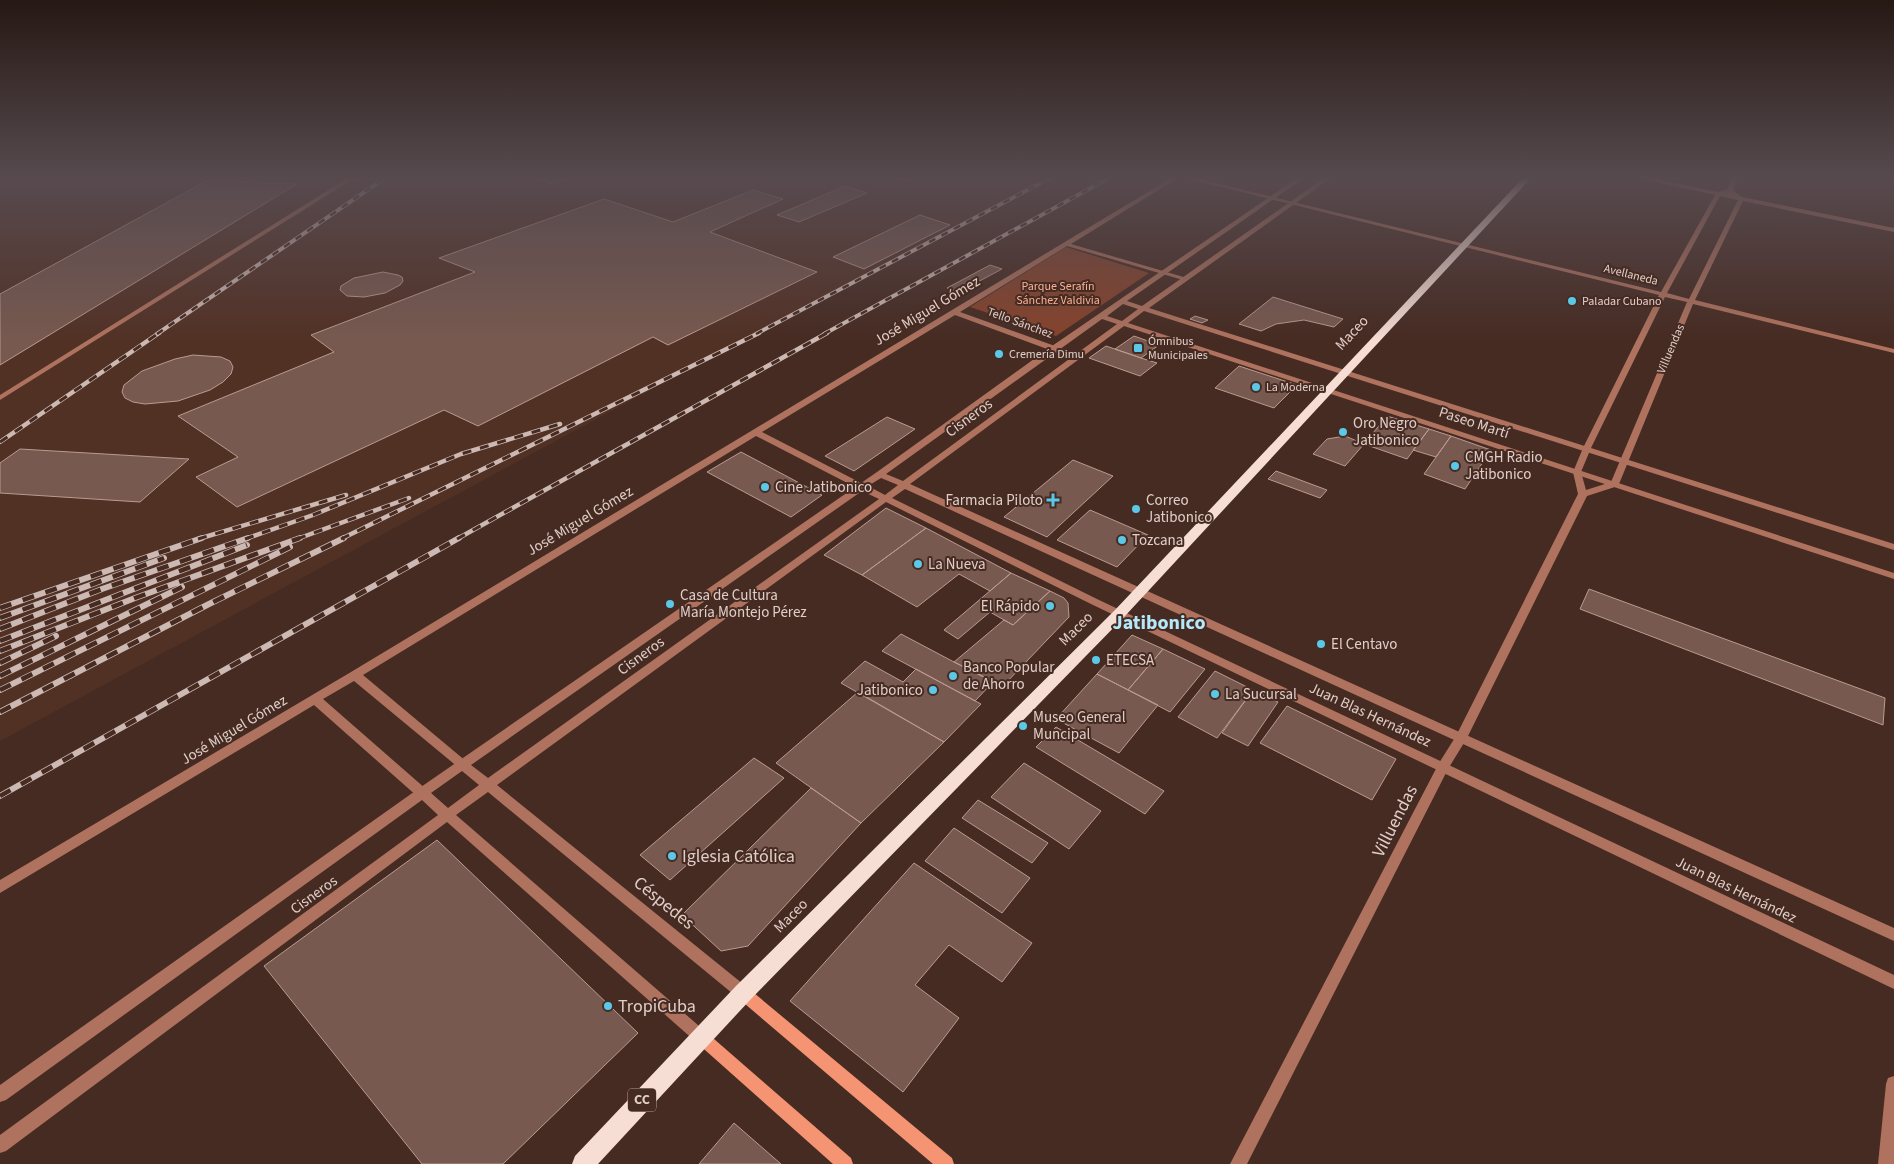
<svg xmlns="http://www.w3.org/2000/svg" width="1894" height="1164" font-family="'Source Sans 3',sans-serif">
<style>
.built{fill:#523125}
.green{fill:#86432c}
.building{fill:#77594f;stroke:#bc9a8f}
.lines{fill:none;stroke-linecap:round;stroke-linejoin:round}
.service{fill:#ae725e;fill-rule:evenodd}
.minor{fill:#ae725e;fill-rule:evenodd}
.tertiary{fill:#ae725e;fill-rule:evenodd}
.secondary{fill:#f49473;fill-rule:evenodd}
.trunk{fill:#f6ded5;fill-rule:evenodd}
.rail-far2-casing{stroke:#cdb9b3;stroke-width:4}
.rail-far1-casing{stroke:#cdb9b3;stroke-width:4.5}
.rail-casing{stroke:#cdb9b3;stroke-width:6}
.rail-far2{stroke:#462b22;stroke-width:2.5;stroke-dasharray:7;stroke-linecap:butt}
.rail-far1{stroke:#462b22;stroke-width:3;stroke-dasharray:9;stroke-linecap:butt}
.rail{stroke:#462b22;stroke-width:4.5;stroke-dasharray:12;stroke-linecap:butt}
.poi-dot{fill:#5bc8e7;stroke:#462b22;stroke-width:2}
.labels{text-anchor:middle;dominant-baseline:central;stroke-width:4;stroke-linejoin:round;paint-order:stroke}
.far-street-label{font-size:12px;fill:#e0cec8;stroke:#462b22}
.far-park-label{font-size:12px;fill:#f8b097;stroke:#462b22}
.far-poi-label{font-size:12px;fill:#e0cec8;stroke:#462b22;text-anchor:start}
.shield{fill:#462b22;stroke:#b29d96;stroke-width:1}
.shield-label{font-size:14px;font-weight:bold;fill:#e0cec8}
.street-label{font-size:15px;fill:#e0cec8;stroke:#462b22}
.poi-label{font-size:15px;fill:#e0cec8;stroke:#462b22;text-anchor:start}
.near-street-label{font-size:18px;fill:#e0cec8;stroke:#462b22}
.near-poi-label{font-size:18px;fill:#e0cec8;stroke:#462b22;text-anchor:start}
.district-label{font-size:20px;font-weight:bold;fill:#b3e9fb;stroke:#462b22}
</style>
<rect width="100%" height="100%" fill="#462b22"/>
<!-- built -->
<path class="built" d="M0,178H1021L1038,184L689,369L0,741Z"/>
<!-- green -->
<path class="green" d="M1066,247L1149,273L1056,336L970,307Z"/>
<!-- building -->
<path class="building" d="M536,178H571L552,184Z
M208,180L297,184L0,365V294Z
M845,186L867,193L799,222L777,215Z
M753,190L783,199L710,232L817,272L668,345L653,337L478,426L444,410L237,507L196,477L238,457L178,416L334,352L311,335L475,272L439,258L604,199L673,222Z
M920,215L950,225L864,269L833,257Z
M990,265L1002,269L959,292L947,288Z
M383,272L398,275L402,277L403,281L400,285L385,293L364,297L347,296L340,290L341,286L354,278Z
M1273,297L1343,319L1334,327L1304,320L1276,324L1261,331L1239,324Z
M1195,316L1208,320L1202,323L1190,319Z
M1134,336L1159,345L1141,358L1115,349Z
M1106,346L1141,358L1157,363L1140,376L1089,358Z
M193,355L221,357L230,361L233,367L231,374L223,382L210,390L178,401L145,404L133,402L125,398L122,392L124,385L142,371L175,359Z
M1239,366L1297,385L1274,408L1215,388Z
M1387,416L1429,429L1407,459L1364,444Z
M887,417L915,429L854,471L825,456Z
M1429,429L1451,436L1436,457L1413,450Z
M1345,436L1364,444L1345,466L1313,454L1327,439Z
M1451,436L1491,450L1465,489L1424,474Z
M20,449L189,459L140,502L0,493V463Z
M741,452L822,495L791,517L707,472Z
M1073,460L1113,476L1047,537L1004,517Z
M1276,471L1327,490L1320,498L1268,479Z
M886,508L926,528L862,575L824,555Z
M1090,510L1148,535L1117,567L1057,540Z
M926,528L1011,573L990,591L959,574L917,607L862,575Z
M1011,573L1050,591L1013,625L990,612L958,639L944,630Z
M1589,589L1885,698L1883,725L1580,609Z
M1050,591L1064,598L1068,603L1069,617L1003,686L954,662L1004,620L1013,625Z
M901,634L954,662L993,682L975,701L882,651Z
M1132,635L1163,649L1128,690L1097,674Z
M1163,649L1205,669L1170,712L1128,690Z
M865,661L903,682L916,669L981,704L944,742L841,683Z
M1215,671L1253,690L1217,738L1178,717Z
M1097,674L1158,705L1119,753L1056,719Z
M1253,690L1278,702L1248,746L1222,733Z
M858,692L944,742L861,823L776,763Z
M1287,706L1396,759L1372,800L1260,743Z
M1056,727L1164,791L1145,814L1036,747Z
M754,758L784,778L670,880L640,855Z
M1024,763L1101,811L1069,849L991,797Z
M811,788L861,823L748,946L721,951L682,915Z
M978,800L1048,843L1032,863L962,818Z
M954,828L1030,878L1002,913L925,861Z
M437,840L638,1033L503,1164H422L264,966Z
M914,863L1032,943L1002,982L949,945L915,985L959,1018L903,1092L790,1001Z
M734,1123L781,1164H699Z"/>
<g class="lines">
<!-- service -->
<path class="service" d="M365,178L350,181L0,400V395L346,179Z"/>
<!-- minor -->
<path class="minor" d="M893,178H915C910,181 898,181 893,178Z
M1171,178H1178L1071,244L1187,278V280H1183L1067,246L960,312L1080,355V359H1074L955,315L762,432L865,485L866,487L865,489H859L756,436L363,675L467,762L469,765L467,768L463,770L459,768L354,681L323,699L426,789L428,793L426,797L422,798L418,797L314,705L0,893V880L351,672Z
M1185,178H1195L1661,292L1715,195L1638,178H1649L1718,192L1728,189L1731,178H1737L1733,190L1742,197L1894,228V232L1743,201L1695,300L1894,349V353L1693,304L1619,484L1618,486L1587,496L1467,738L1448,769L1247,1164H1230L1439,763L1456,736L1578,494L1573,472L1583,448L1659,295ZM1720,196L1738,200L1689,299L1667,293ZM1665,297L1687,302L1611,482L1586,490L1581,472L1591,448Z
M1894,1076V1164H1878L1886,1084L1888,1078Z"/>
<!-- tertiary -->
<path class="tertiary" d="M1297,178H1304L1127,301L1142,306L1324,178H1331L1149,308L1894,544V550L1144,311L1128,323L1894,573V579L1124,326L910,484L1894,928V941L905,489L892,498L1099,600L1894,975V989L1091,604L886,502L497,785L748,988L750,993L748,998L743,1000L738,998L488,792L456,815L706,1032L709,1037L706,1042L701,1044L696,1042L447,822L6,1151L0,1153V1135L438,815L422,800L6,1100L0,1102V1085L418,789L877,472L1052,346ZM1123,304L1138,309L1122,321L1107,316ZM1102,319L1117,324L903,481L886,474ZM881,478L898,485L885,495L868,486ZM862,491L879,499L488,778L471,765ZM462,771L479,785L448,808L431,793Z"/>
<!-- secondary -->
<path class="secondary" d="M743,986L748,988L952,1158L954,1164H933L738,998L736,993L738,988Z
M701,1030L706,1032L851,1158L853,1164H833L696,1042L693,1037L696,1032Z"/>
<!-- trunk -->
<path class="trunk" d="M1523,178H1531L1125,616L750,1000L598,1164H572L575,1156L736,986L1115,610Z"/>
<defs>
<path id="rail-far2" d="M157,334L385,178
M756,334L1050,178
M824,334L1109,178"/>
<path id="rail-far1" d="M0,442L159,333
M198,539L346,495
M245,539L313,515L461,454L560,424
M297,539L409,498
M341,539L759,333
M457,539L827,333"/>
<path id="rail" d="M0,608L202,538
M0,618L164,558
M0,629L102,589L248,538
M0,641L247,545
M0,651L135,598L300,538
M0,663L56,636
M0,676L182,587
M0,690L290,547
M0,712L209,604L344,538
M0,796L459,538"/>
</defs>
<!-- rail-far2 casing -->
<use href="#rail-far2" class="rail-far2-casing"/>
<!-- rail-far1 casing -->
<use href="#rail-far1" class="rail-far1-casing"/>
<!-- rail casing -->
<use href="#rail" class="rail-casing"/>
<!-- rail-far2 -->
<use href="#rail-far2" class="rail-far2"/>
<!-- rail-far1 -->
<use href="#rail-far1" class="rail-far1"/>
<!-- rail -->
<use href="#rail" class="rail"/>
</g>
<!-- sky -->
<linearGradient id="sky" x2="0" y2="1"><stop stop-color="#261813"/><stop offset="0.52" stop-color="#574a4f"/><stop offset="1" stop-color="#574a4f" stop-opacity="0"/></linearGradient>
<rect width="1894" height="341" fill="url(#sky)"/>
<!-- markers -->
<g class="poi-dot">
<circle cx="1572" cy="301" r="5"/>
<rect x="1133" y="343" width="10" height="10" rx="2.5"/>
<circle cx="999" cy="354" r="5"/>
<circle cx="1256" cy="387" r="5"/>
<circle cx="1343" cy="432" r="5"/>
<circle cx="1455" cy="466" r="5"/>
<circle cx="765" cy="487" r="5"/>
<path d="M1050.5 492.5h5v5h5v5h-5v5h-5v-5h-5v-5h5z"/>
<circle cx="1136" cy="509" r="5"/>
<circle cx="1122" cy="540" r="5"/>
<circle cx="918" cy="564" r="5"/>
<circle cx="670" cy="604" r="5"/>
<circle cx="1050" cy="606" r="5"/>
<circle cx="1321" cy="644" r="5"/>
<circle cx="1096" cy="660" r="5"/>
<circle cx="953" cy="676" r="5"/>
<circle cx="933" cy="690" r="5"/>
<circle cx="1215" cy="694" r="5"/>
<circle cx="1023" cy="726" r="5"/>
<circle cx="672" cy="856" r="5"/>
<circle cx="608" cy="1006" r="5"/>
</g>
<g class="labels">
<!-- far-street labels -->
<g class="far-street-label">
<text transform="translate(1631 275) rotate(14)">Avellaneda</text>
<text transform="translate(1020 323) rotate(20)">Tello Sánchez</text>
<text transform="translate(1671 349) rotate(-67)">Villuendas</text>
</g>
<!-- far-park labels -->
<g class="far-park-label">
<text x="1058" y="286">Parque Serafín<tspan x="1058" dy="14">Sánchez Valdivia</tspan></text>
</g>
<!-- far-poi labels -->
<g class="far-poi-label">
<text x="1582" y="301">Paladar Cubano</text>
<text x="1148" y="341">Ómnibus<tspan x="1148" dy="14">Municipales</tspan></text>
<text x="1009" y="354">Cremería Dimu</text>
<text x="1266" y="387">La Moderna</text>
</g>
<!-- shield labels -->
<rect class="shield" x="628" y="1088.5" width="28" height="23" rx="4"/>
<g class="shield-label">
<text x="642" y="1100">CC</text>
</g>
<!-- street labels -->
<g class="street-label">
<text transform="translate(927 311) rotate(-31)">José Miguel Gómez</text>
<text transform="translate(1352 333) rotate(-47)">Maceo</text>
<text transform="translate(969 418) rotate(-36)">Cisneros</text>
<text transform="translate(1474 423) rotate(18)">Paseo Martí</text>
<text transform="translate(580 521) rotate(-31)">José Miguel Gómez</text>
<text transform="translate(1076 629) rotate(-45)">Maceo</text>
<text transform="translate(641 656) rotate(-36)">Cisneros</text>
<text transform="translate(1370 715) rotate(25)">Juan Blas Hernández</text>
<text transform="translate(234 730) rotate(-31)">José Miguel Gómez</text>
<text transform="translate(1736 890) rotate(26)">Juan Blas Hernández</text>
<text transform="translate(314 895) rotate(-36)">Cisneros</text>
<text transform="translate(791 916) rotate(-45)">Maceo</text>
</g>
<!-- poi labels -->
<g class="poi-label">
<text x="1353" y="423">Oro Negro<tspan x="1353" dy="17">Jatibonico</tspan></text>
<text x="1465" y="457">CMGH Radio<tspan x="1465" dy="17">Jatibonico</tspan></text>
<text x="775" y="487">Cine Jatibonico</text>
<text x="1043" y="500" text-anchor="end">Farmacia Piloto</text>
<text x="1146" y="500">Correo<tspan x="1146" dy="17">Jatibonico</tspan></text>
<text x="1132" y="540">Tozcana</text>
<text x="928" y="564">La Nueva</text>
<text x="680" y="595">Casa de Cultura<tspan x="680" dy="17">María Montejo Pérez</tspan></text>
<text x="1040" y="606" text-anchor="end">El Rápido</text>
<text x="1331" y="644">El Centavo</text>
<text x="1106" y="660">ETECSA</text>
<text x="963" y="667">Banco Popular<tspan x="963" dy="17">de Ahorro</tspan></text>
<text x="923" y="690" text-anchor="end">Jatibonico</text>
<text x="1225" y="694">La Sucursal</text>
<text x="1033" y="717">Museo General<tspan x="1033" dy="17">Muncipal</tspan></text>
</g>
<!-- near-street labels -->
<g class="near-street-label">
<text transform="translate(1395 821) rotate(-63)">Villuendas</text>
<text transform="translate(664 903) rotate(39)">Céspedes</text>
</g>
<!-- near-poi labels -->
<g class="near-poi-label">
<text x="682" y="856">Iglesia Católica</text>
<text x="618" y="1006">TropiCuba</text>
</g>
<!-- district labels -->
<g class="district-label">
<text x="1159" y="623">Jatibonico</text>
</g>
</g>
</svg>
